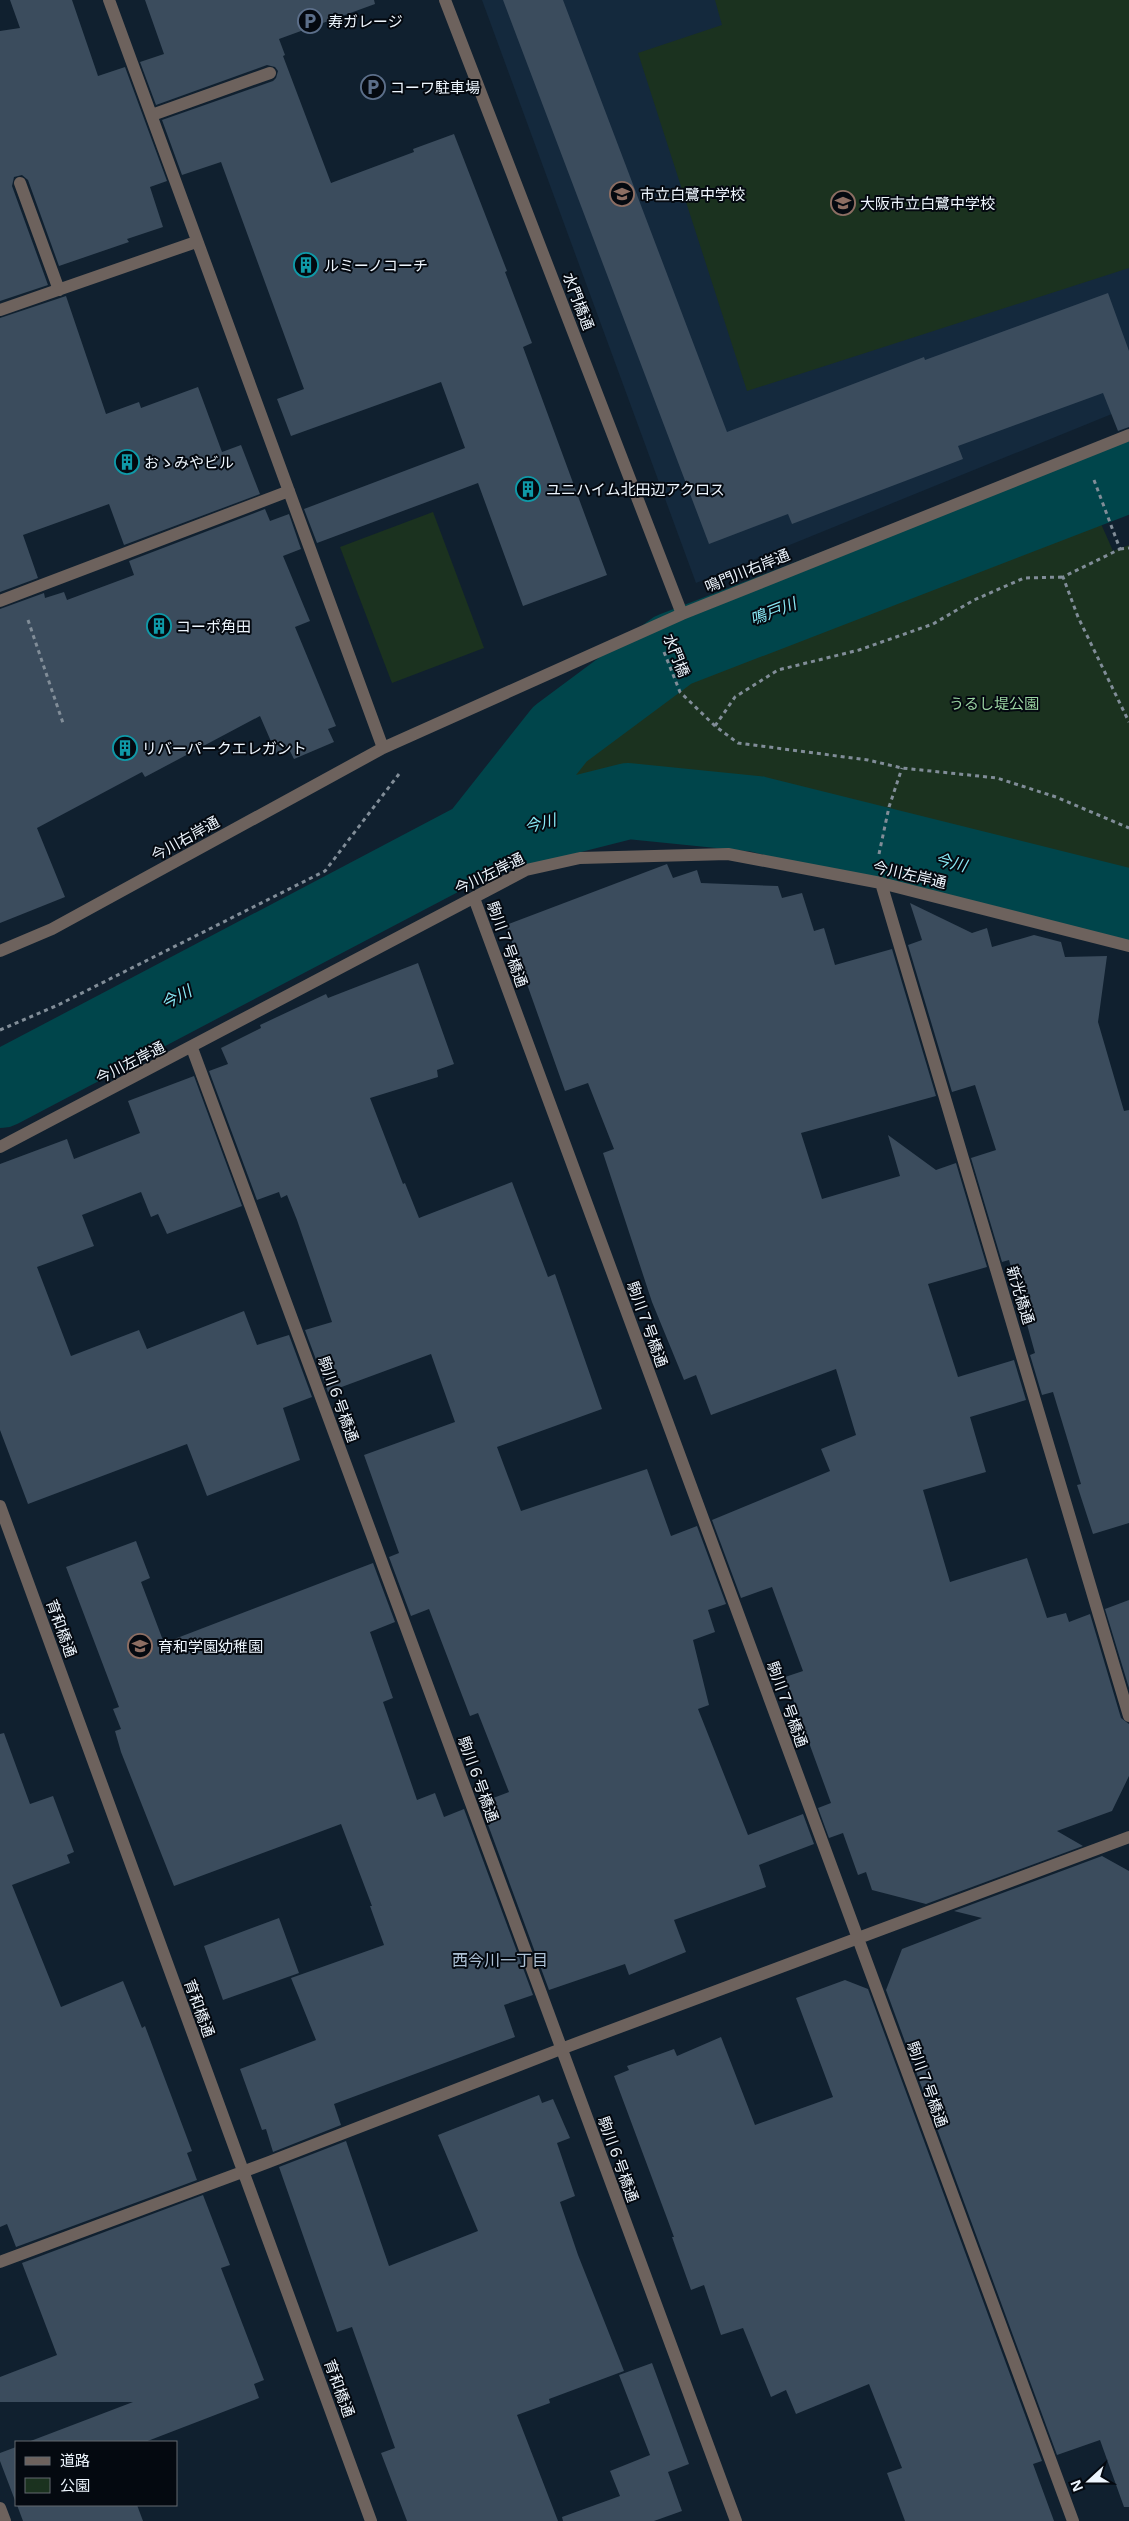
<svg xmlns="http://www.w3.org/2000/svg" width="1129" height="2521" font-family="'Open Sans','Noto Sans JP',sans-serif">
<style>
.built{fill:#14293d}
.green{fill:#1b321f}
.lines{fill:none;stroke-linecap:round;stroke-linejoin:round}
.river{stroke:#00454b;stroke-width:76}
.building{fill:#3b4c5d}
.path{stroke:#818d98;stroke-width:3;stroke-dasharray:4 4;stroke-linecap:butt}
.minor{stroke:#6d625d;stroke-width:12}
.labels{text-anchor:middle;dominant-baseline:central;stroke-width:4;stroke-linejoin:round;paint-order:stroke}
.poi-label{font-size:15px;fill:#eef6fe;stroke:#040910;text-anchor:start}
.street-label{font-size:15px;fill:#eef6fe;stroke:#040910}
.park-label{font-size:15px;fill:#9bd4a2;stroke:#040910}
.water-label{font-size:16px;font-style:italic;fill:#8aeaf6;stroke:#040910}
.neighbourhood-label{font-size:16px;fill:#adc1d5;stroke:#040910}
</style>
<rect width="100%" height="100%" fill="#10202f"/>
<!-- built -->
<path class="built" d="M482,0H1129V407L696,583Z"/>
<!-- green -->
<path class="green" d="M715,0H1129V268L747,391L638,53L722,25Z
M433,512L484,648L392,683L340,547Z
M1098,517L1113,551L1129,545V872L748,785L645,772L586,777L542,787C607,696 747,655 848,615C931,582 1015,550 1098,517Z"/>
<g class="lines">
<!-- river -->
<path class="river" d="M477,839L560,734L673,650L1129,474
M0,1090L477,839L628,801L757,814L1129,907"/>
</g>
<!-- building -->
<path class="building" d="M10,0H72L98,76L125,67L167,181L150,187L163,227L127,239L129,242L59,266L28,180L22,175L14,177L12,186L48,285L0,301V31L20,28Z
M145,0H374L375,4L279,39L285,55L283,56L331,183L414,152L413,149L454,134L507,271L505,272L532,343L523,347L607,575L523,606L478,483L317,543L304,509L465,448L441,382L291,436L277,399L304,389L221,162L182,175L162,120L273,81L276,78L278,71L275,67L267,65L156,105L140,62L164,54Z
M503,0H563L727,432L924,357L925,360L1108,293L1129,351V427L1118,431L1103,393L958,446L963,459L792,524L788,514L709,544Z
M66,296L106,414L139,402L141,408L198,387L222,452L241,445L260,494L124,545L109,504L23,535L38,578L0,592V318Z
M265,509L270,521L289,514L301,549L283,556L310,621L295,627L336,726L328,729L334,742L294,759L288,747L276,753L260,716L145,777L142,772L37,828L65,897L0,923V609L44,593L45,598L64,592L67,600L134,575L129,561Z
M667,864L673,878L697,870L701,883L778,886L782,898L802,893L814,931L824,928L835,965L892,949L936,1096L801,1133L822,1199L900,1176L888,1135L936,1170L956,1163L987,1267L928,1284L958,1377L1014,1360L1026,1400L970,1417L986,1472L923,1490L950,1582L1027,1558L1047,1618L1066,1613L1069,1622L1090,1614L1121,1718L1129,1724V1776L1112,1811L1057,1831L1083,1846L926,1904L872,1890L866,1872L858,1875L843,1833L829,1838L818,1808L831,1803L785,1677L803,1671L772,1587L741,1598L712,1520L830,1471L821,1449L856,1435L836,1369L711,1415L696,1375L684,1380L652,1302L603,1153L614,1149L588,1083L565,1091L506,925Z
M910,903L972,933L987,928L992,947L1034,935L1061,942L1065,957L1107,956L1098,1022L1124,1111L1129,1110V1523L1093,1534L1077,1485L1081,1484L1053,1392L1042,1395L1030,1355L1035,1353L1009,1260L1002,1262L971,1158L996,1150L975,1085L952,1092L908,945L922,940Z
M418,963L454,1064L437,1070L438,1077L370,1098L403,1184L405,1183L419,1218L512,1182L548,1277L555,1274L602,1409L497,1447L521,1511L647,1469L671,1536L697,1526L726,1604L708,1610L715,1632L693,1640L709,1705L698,1709L748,1835L803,1814L814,1844L759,1865L766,1887L674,1920L686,1952L629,1975L625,1964L549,1990L480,1803L509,1792L478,1713L470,1716L429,1609L411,1616L389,1557L399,1553L364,1455L455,1422L431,1354L328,1392L305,1330L332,1322L297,1220L287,1195L281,1198L279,1192L257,1200L209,1071L228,1064L221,1048L261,1028L260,1025L326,994L328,998Z
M194,1076L242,1206L167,1234L158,1214L151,1217L141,1192L82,1215L94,1246L37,1267L71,1356L139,1330L147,1349L244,1311L257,1345L289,1335L312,1397L283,1408L300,1460L207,1496L187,1444L28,1504L0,1430V1164L67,1139L74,1159L140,1133L128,1101Z
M136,1541L150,1578L141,1582L164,1643L373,1563L395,1622L370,1632L393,1698L383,1702L417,1800L435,1793L444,1817L464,1809L533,1995L504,2005L515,2037L334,2104L341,2125L273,2152L266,2129L262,2130L240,2069L316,2040L291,1978L384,1945L370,1906H372L341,1824L174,1886L121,1752L115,1731L121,1729L113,1709L119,1707L66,1567Z
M1129,1600V1688L1105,1609Z
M4,1733L30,1804L53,1796L74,1852L67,1855L70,1863L12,1885L61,2007L123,1981L142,2028L145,2026L192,2151L187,2153L197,2180L16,2247L7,2224L0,2227V1734Z
M1102,1856L1129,1871V2507H1124L1100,2440L1057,2455L886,1990L902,1949L982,1918L954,1911Z
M279,1918L299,1973L223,2000L204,1946Z
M845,1980L868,1989L1042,2461L1033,2464L1054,2521H905L887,2473L902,2468L869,2384L796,2414L786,2390L771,2397L743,2328L721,2335L704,2285L691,2290L672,2237H674L614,2076L629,2070L627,2066L674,2049L677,2056L721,2037L755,2125L833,2097L796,1998Z
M539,2095L542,2103L553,2099L570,2138L557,2143L575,2196L560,2202L578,2255L624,2371L549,2399L550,2403L517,2415L558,2521H407L381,2453L395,2448L352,2327L337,2332L279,2167L346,2141L389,2266L478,2231L438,2135Z
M203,2195L230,2265L221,2268L264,2380L254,2384L259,2398L145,2442H28L133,2402H0V2377L57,2355L22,2263Z
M652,2363L689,2464L668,2472L682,2511L654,2521H563L562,2517L620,2496L610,2471L650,2455L619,2375Z
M16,2447V2503L0,2461V2453Z
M17,2505H137L143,2521H23Z"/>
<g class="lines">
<!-- path -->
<path class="path" d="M1094,480L1120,549L1063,577L1078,617L1129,722
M1120,549L1129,548
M28,620L63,723
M664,652L680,692L715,726L738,743L868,760L902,768L997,778L1056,797L1129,828
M715,726L735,697L778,670L859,650L933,624L974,600L1024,578L1063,577
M879,854L889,807L902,768
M0,1030L58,1005L325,871L399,774"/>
<!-- minor -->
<path class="minor" d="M109,0L383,748
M445,0L682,614
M152,115L270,73
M20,183L59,290
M0,310L196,242
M0,601L289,491
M881,883L1129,1716
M474,898L1073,2521
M0,951L52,929L383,748L682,614L1129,435
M192,1048L736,2521
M0,1147L526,870L580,858L728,854L881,883L1129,946
M0,1506L371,2521
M0,2262L269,2162L561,2049L1129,1837
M0,2508L5,2521"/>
</g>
<!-- icons -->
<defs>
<symbol id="parking-ring" viewBox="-11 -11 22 22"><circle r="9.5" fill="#040910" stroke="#5c6f8a" stroke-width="1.5"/><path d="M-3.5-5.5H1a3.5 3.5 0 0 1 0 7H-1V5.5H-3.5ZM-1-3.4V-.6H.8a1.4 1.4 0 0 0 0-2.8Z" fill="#5c6f8a"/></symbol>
<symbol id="school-ring" viewBox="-11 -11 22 22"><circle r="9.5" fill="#040910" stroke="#8d6e63" stroke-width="1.5"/><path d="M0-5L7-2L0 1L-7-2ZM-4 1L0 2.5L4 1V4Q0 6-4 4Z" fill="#8d6e63"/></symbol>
<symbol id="building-ring" viewBox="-11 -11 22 22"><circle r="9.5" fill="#040910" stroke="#0f9aa8" stroke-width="1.5"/><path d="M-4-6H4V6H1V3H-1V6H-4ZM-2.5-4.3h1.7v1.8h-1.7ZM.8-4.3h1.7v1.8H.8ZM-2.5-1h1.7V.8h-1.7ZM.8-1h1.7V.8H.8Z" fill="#0f9aa8"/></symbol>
</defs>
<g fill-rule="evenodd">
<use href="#parking-ring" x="296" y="7" width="28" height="28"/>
<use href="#parking-ring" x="359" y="73" width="28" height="28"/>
<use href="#school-ring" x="608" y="180" width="28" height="28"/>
<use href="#school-ring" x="829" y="189" width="28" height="28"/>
<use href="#building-ring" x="292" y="251" width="28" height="28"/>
<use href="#building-ring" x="113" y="448" width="28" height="28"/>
<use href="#building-ring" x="514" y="475" width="28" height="28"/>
<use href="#building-ring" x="145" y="612" width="28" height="28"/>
<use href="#building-ring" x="111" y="734" width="28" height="28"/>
<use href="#school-ring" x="126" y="1632" width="28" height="28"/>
</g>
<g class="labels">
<!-- poi labels -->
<g class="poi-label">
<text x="328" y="21">寿ガレージ</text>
<text x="390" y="87">コーワ駐車場</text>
<text x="640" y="194">市立白鷺中学校</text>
<text x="860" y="203">大阪市立白鷺中学校</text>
<text x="324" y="265">ルミーノコーチ</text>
<text x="144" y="462">おゝみやビル</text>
<text x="546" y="489">ユニハイム北田辺アクロス</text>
<text x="176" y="626">コーポ角田</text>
<text x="142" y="748">リバーパークエレガント</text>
<text x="158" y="1646">育和学園幼稚園</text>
</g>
<!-- street labels -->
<g class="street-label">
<text transform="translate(579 301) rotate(69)">水門橋通</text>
<text transform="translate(747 570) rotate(-22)">鳴門川右岸通</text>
<text transform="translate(677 655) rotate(68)">水門橋</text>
<text transform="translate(185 838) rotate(-29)">今川右岸通</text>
<text transform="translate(489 873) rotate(-26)">今川左岸通</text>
<text transform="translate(910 874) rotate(13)">今川左岸通</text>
<text transform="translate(508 944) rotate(70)">駒川７号橋通</text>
<text transform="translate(130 1062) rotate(-27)">今川左岸通</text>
<text transform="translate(1021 1295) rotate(73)">新光橋通</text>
<text transform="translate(648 1324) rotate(70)">駒川７号橋通</text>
<text transform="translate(339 1399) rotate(70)">駒川６号橋通</text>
<text transform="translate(62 1628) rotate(70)">育和橋通</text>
<text transform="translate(788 1704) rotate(70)">駒川７号橋通</text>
<text transform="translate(479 1779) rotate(70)">駒川６号橋通</text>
<text transform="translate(200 2008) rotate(70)">育和橋通</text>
<text transform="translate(928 2084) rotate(70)">駒川７号橋通</text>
<text transform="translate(619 2159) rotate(70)">駒川６号橋通</text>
<text transform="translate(340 2388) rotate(70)">育和橋通</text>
</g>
<!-- park labels -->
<g class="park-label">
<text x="994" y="703">うるし堤公園</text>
</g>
<!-- water labels -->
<g class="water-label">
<text transform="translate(773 611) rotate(-21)">鳴戸川</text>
<text transform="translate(540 823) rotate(-14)">今川</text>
<text transform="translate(951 862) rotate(14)">今川</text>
<text transform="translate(176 997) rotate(-28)">今川</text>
</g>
<!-- neighbourhood labels -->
<g class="neighbourhood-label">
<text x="500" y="1960">西今川一丁目</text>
</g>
</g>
<!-- legend -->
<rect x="15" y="2441" width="162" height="65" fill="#040910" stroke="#62686f"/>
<rect x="25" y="2457" width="25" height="8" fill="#6d625d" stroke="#62686f"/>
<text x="60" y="2466" font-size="15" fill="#eef6fe">道路</text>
<rect x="25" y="2478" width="25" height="15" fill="#1b321f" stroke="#62686f"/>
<text x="60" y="2491" font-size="15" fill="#eef6fe">公園</text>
<!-- north arrow -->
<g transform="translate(1089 2481) rotate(249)" stroke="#040910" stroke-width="4" paint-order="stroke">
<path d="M0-4L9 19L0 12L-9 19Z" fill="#eef6fe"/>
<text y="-8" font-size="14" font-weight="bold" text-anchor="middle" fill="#eef6fe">N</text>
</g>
</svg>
